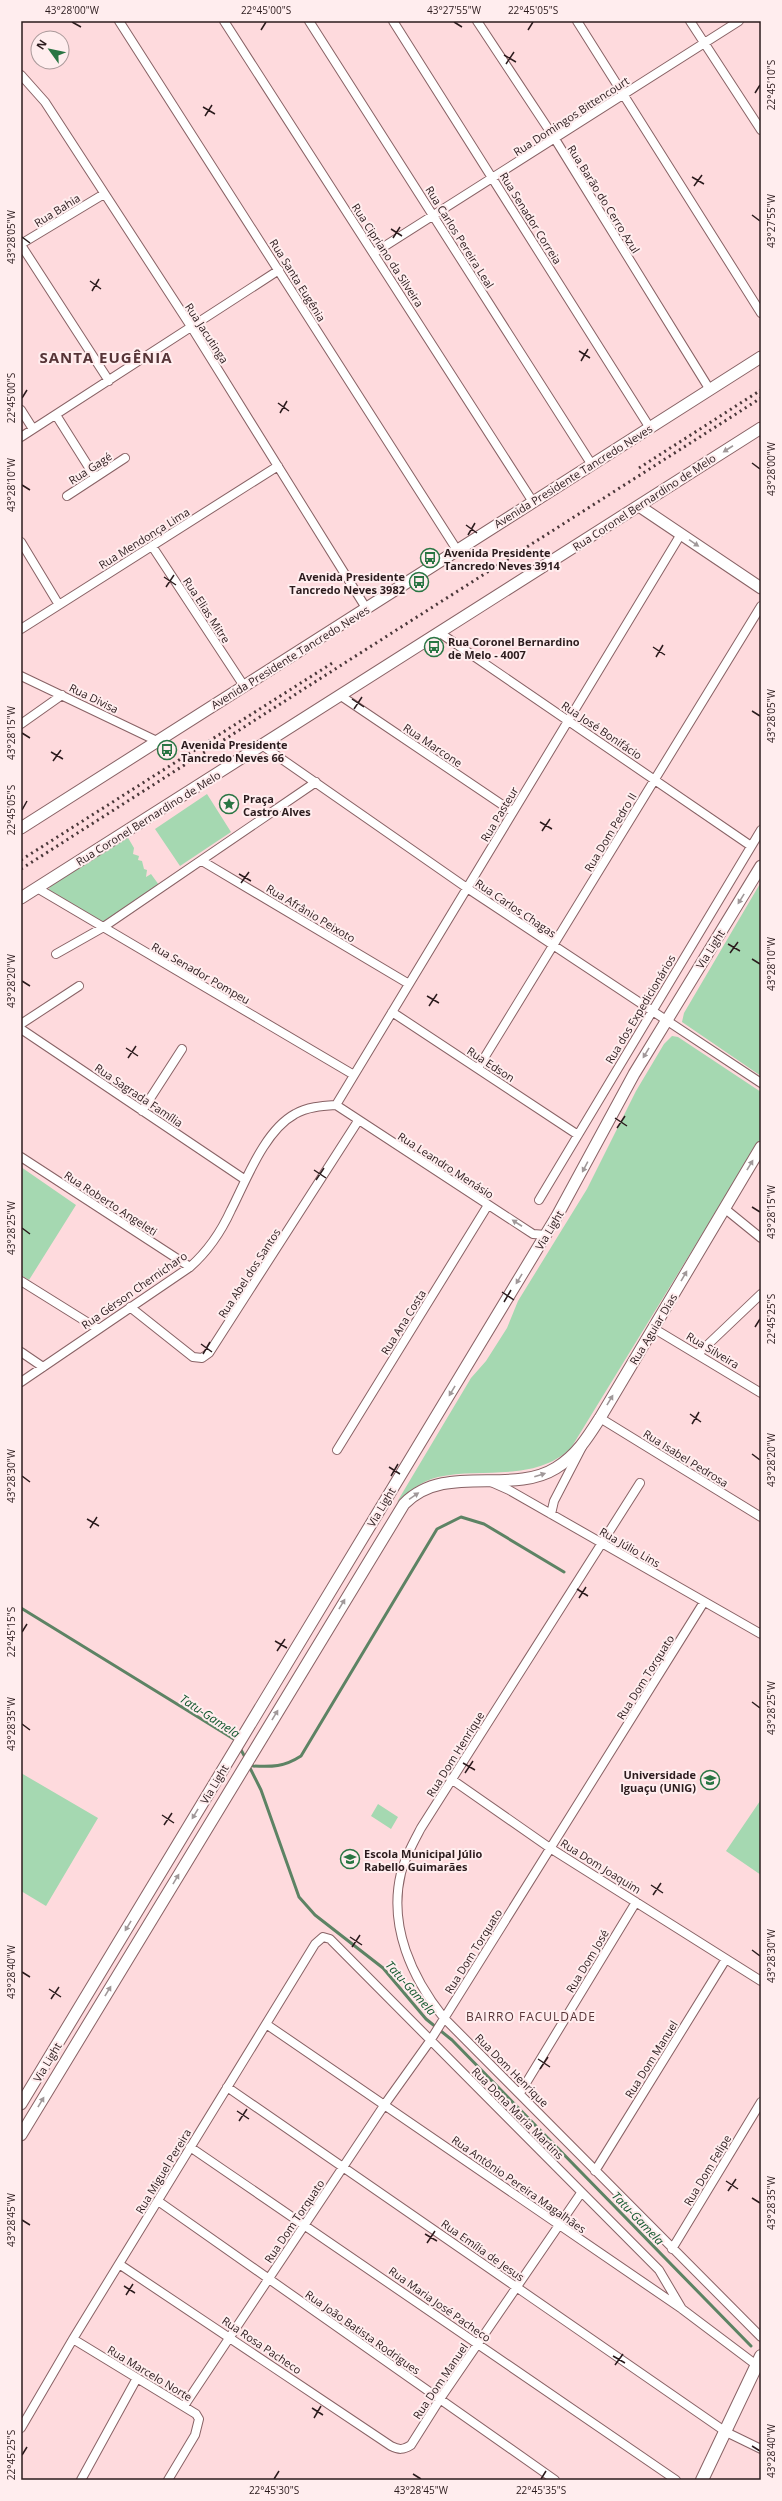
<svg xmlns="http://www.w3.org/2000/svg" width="782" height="2501" font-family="'Open Sans',sans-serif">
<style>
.green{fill:#a5d8b1}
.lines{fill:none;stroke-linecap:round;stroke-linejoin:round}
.stream{stroke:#5d8364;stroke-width:3}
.street-casing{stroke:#886265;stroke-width:10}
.secondary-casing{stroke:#886265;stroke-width:13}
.primary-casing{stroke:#886265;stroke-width:14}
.street{stroke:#fff;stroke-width:8}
.secondary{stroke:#fff;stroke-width:11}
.primary{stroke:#fff;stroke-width:12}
.rail{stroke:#4a3739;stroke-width:3;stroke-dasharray:2 4;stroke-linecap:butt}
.oneway{fill:#a09899}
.ticks{fill:none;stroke:#2b1b1d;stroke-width:1.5}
.labels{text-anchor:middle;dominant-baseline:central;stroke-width:4;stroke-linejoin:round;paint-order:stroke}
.street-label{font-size:11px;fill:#2b1b1d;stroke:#ffedee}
.poi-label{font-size:11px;font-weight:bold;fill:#2b1b1d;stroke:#ffedee;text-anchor:start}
.water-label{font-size:12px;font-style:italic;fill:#10562c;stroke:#ffedee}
.neighbourhood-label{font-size:12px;letter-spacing:1px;fill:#563437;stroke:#ffedee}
.district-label{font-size:15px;font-weight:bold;letter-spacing:1px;fill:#563437;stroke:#ffedee}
.neatline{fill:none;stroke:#2b1b1d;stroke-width:1.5}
.ticks-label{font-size:10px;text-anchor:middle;fill:#2b1b1d}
</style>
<rect width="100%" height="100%" fill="#fedadd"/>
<!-- green -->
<path class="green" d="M207,794L231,832L180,866L155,829Z
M127,836L134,848L133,854L139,856L138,860L142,861L144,869L147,870L146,877L151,874L159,885L103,922L49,890L50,885Z
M761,882V1076L682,1022L684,1013Z
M672,1036L678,1037L761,1092V1138L571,1448C534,1483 483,1467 438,1477C422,1481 409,1491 397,1502L471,1378L486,1361L507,1328L518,1301L587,1189L636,1091L664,1044Z
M21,1167L76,1205L29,1280L21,1275Z
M21,1773L98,1818L46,1906L21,1891Z
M760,1801H761V1875L726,1851Z
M378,1804L398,1817L391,1829L371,1816Z"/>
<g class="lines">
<!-- stream -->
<path class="stream" d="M21,1608L237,1741
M240,1748L246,1759
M250,1763L253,1766C272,1767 284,1767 301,1756L437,1529L461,1517L484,1524L564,1572
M249,1766L261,1790L299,1897L315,1915L383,1968L426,2019L452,2040L751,2346"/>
<defs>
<path id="street" d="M119,21L457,550
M224,21L533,502
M309,21L592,465
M393,21L650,428
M477,21L555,139L710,390
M577,21L761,313
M690,21L761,130
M21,75L45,102L192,328L366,608
M21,244L104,194
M21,245L109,381
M374,253L739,21
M21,410L33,429
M56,415L95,477
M21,437L279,270
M67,496L125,458
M21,542L59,605
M152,546L244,686
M21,629L278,466
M440,633L751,846
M21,676L157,741
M341,696L513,812
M21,724L62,695
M263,746L467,888L761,1083
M202,861L409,984
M37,888L354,1075
M56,954L102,928L316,782
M392,1012L578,1135
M21,1024L79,986
M21,1029L244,1179
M478,1068L761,606
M336,1105L681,534
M336,1105L533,1234L546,1235
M142,1111L182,1049
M21,1157L190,1267
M539,1200L761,830
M724,1208L761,1238
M21,1281L98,1329
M130,1307L193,1357L202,1358L209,1353L358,1121
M653,1328L761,1393
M21,1352L43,1367
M699,1353L761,1294
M21,1382L190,1267C208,1251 221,1232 231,1210C246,1181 264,1131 295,1114C307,1107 322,1106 336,1105
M600,1418L761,1517
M337,1450L488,1205
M491,1482L509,1490L761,1634
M640,1483L421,1828C413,1843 405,1857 401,1873C388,1926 412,1978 444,2018L761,2337
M551,1514L554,1501L582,1447
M451,1779L550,1848L761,1981
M266,2024L682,2309L759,2367
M227,2087L726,2432L761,2449
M520,2093L636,1902
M190,2147L676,2480
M595,2171L726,1959
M158,2201L555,2480
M672,2249L761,2102
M119,2264L391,2446C399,2450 403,2450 411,2445L440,2399L581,2193
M73,2339L196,2414L199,2419L195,2435L168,2480
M184,2406L385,2104L430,2041L704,1602
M21,2428L73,2339L315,1944L323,1937L330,1939L659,2270L682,2309
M81,2480L137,2378"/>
<path id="secondary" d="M639,506L761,588
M21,828L761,357
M21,898L761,428
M21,2104L557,1216L634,1074L761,866
M21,2135L404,1504C445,1462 511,1496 556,1468C577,1455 588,1437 600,1418L761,1147"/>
<path id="primary" d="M702,2480L761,2356"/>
</defs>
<!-- street casing -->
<use href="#street" class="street-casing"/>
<!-- secondary casing -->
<use href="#secondary" class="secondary-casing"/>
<!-- primary casing -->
<use href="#primary" class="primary-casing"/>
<!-- street -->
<use href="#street" class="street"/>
<!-- secondary -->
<use href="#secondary" class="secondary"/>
<!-- primary -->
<use href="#primary" class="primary"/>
<!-- rail -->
<path class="rail" d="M639,468L761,390
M21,860L334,662
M21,869L761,398"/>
</g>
<!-- one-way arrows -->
<defs><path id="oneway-solid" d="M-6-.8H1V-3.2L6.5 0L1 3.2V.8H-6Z"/></defs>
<g class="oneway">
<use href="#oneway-solid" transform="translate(728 449) rotate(147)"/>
<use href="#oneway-solid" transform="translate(694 543) rotate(34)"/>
<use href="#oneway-solid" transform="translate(741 899) rotate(122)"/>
<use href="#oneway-solid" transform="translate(646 1053) rotate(121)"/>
<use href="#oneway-solid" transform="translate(750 1165) rotate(-59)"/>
<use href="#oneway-solid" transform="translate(585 1167) rotate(118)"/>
<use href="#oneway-solid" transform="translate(517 1223) rotate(-147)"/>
<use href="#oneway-solid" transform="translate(684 1276) rotate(-60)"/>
<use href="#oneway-solid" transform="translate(519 1279) rotate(121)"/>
<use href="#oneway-solid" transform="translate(452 1391) rotate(121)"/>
<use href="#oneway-solid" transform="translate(610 1400) rotate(-59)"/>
<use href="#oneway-solid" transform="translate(540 1475) rotate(-18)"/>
<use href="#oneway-solid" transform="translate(414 1496) rotate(-34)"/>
<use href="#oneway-solid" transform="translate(342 1604) rotate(-59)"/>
<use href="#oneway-solid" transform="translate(275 1715) rotate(-59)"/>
<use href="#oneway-solid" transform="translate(195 1814) rotate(121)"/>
<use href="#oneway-solid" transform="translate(176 1879) rotate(-59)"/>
<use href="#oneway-solid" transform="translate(128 1926) rotate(121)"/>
<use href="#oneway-solid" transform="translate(108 1991) rotate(-59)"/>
<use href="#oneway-solid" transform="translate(41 2102) rotate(-59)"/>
</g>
<!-- ticks -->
<path class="ticks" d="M72,22L81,27M454,22L462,27M261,30L266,22M528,30L533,22M504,55L516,62M506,64L514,52M755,93L760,85M203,107L215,114M205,116L212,105M692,177L704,184M694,186L702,175M752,215L760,221M391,229L402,236M22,237L30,243M393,238L400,227M90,281L101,289M92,291L99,279M579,351L590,358M581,361L588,349M22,398L27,390M278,403L289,411M280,413L287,401M752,463L760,469M22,485L30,490M466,525L477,533M468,535L475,523M164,577L176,585M166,587L174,575M653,647L665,655M656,657L663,645M352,699L364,707M354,709L362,697M752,711L760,716M22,733L30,738M51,752L63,759M53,761L61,750M22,810L27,801M540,822L552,829M542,831L550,819M239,874L251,881M241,883L249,872M728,944L740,951M730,953L738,942M752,959L760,964M22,981L30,986M427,996L439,1003M429,1006L437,994M126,1048L138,1056M128,1058L136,1046M615,1118L627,1126M617,1128L625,1116M314,1170L326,1178M316,1180L324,1168M752,1207L760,1212M22,1228L30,1234M502,1292L514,1300M504,1302L511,1290M755,1327L760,1319M201,1344L212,1352M203,1354L210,1342M690,1414L701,1422M692,1424L699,1412M752,1454L760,1460M389,1467L400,1474M22,1476L30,1482M391,1476L398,1464M87,1519L99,1526M90,1528L97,1517M577,1589L588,1596M579,1598L586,1587M22,1632L27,1624M275,1641L287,1648M277,1651L285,1639M752,1702L760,1708M22,1724L30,1730M463,1763L475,1770M465,1773L473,1761M162,1815L174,1823M164,1825L172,1813M651,1885L663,1893M653,1895L661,1883M350,1937L362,1945M352,1947L360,1935M752,1950L760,1956M22,1972L30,1977M49,1989L61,1997M51,1999L59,1987M538,2059L550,2067M540,2069L548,2057M237,2111L249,2119M239,2121L247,2109M726,2181L738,2189M728,2191L736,2179M752,2198L760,2203M22,2220L30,2225M425,2234L437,2241M427,2243L435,2231M124,2286L135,2293M126,2295L133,2284M613,2356L625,2363M615,2365L623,2354M312,2408L323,2415M314,2418L321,2406M752,2446L760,2451M22,2455L27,2447M413,2474L421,2479M274,2479L279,2471M541,2479L546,2471"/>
<!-- icons -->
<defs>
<symbol id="bus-ring" viewBox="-11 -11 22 22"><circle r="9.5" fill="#ffedee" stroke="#297543" stroke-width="1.5"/><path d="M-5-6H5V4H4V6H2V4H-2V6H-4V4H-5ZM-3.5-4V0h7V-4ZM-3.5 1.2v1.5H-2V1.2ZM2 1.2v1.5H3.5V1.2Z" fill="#297543"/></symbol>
<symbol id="sight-ring" viewBox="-11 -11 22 22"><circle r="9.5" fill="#ffedee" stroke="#297543" stroke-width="1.5"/><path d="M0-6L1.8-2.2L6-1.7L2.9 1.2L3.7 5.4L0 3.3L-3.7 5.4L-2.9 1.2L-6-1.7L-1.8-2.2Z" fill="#297543"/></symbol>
<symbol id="university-ring" viewBox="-11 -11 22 22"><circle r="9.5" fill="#ffedee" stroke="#297543" stroke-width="1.5"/><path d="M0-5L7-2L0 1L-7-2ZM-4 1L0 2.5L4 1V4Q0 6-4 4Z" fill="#297543"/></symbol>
<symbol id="school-ring" viewBox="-11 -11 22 22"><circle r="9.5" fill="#ffedee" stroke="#297543" stroke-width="1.5"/><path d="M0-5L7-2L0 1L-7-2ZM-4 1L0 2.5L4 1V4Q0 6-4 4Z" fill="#297543"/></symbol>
</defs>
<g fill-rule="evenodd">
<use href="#bus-ring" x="419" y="547" width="22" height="22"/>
<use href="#bus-ring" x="408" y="571" width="22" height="22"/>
<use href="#bus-ring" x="423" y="636" width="22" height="22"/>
<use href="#bus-ring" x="156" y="739" width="22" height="22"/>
<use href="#sight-ring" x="218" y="793" width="22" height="22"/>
<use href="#university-ring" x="699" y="1769" width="22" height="22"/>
<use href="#school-ring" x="339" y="1848" width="22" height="22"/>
</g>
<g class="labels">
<!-- street labels -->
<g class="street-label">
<text transform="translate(571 116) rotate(-33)">Rua Domingos Bittencourt</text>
<text transform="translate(604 199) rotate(58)">Rua Barão do Cerro Azul</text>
<text transform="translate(57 210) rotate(-32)">Rua Bahia</text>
<text transform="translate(531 218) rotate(58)">Rua Senador Correia</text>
<text transform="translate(460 237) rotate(58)">Rua Carlos Pereira Leal</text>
<text transform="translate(388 255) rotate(57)">Rua Cipriano da Silveira</text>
<text transform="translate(298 280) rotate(58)">Rua Santa Eugênia</text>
<text transform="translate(207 333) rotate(57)">Rua Jacutinga</text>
<text transform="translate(90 468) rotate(-33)">Rua Gagé</text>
<text transform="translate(573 476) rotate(-32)">Avenida Presidente Tancredo Neves</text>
<text transform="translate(644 502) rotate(-33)">Rua Coronel Bernardino de Melo</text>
<text transform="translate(144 538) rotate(-32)">Rua Mendonça Lima</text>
<text transform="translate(207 610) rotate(57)">Rua Elias Mitre</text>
<text transform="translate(290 657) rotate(-32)">Avenida Presidente Tancredo Neves</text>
<text transform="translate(94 698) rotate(26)">Rua Divisa</text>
<text transform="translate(602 730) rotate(34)">Rua José Bonifácio</text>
<text transform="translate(433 745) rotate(34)">Rua Marcone</text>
<text transform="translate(499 814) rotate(-59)">Rua Pasteur</text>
<text transform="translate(148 818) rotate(-32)">Rua Coronel Bernardino de Melo</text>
<text transform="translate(610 832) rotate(-59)">Rua Dom Pedro II</text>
<text transform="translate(516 908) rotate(34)">Rua Carlos Chagas</text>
<text transform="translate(311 913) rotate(31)">Rua Afrânio Peixoto</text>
<text transform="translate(710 949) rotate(-58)">Via Light</text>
<text transform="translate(201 973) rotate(30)">Rua Senador Pompeu</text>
<text transform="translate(640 1009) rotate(-59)">Rua dos Expedicionários</text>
<text transform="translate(491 1064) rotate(33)">Rua Edson</text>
<text transform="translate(139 1095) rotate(34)">Rua Sagrada Família</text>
<text transform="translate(446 1165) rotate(33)">Rua Leandro Menásio</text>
<text transform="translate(111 1203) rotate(33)">Rua Roberto Angeleti</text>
<text transform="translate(549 1230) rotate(-59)">Via Light</text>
<text transform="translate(249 1273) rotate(-57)">Rua Abel dos Santos</text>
<text transform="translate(134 1290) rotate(-35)">Rua Gérson Chernicharo</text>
<text transform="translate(403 1322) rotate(-58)">Rua Ana Costa</text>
<text transform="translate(653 1329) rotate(-59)">Rua Aguiar Dias</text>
<text transform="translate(713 1350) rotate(31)">Rua Silveira</text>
<text transform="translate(686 1458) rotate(32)">Rua Isabel Pedrosa</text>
<text transform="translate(381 1507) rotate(-59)">Via Light</text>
<text transform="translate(630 1547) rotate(30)">Rua Júlio Lins</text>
<text transform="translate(645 1677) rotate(-58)">Rua Dom Torquato</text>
<text transform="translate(455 1754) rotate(-58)">Rua Dom Henrique</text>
<text transform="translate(214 1784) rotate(-59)">Via Light</text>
<text transform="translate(601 1866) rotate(32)">Rua Dom Joaquim</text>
<text transform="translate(473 1951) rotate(-58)">Rua Dom Torquato</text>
<text transform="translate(587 1961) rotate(-59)">Rua Dom José</text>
<text transform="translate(651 2059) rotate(-58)">Rua Dom Manuel</text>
<text transform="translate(47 2062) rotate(-59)">Via Light</text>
<text transform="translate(512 2070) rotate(45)">Rua Dom Henrique</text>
<text transform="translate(518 2113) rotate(45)">Rua Dona Maria Martins</text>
<text transform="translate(707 2170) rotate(-59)">Rua Dom Felipe</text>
<text transform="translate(163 2171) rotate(-59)">Rua Miguel Pereira</text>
<text transform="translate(519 2184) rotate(35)">Rua Antônio Pereira Magalhães</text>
<text transform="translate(294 2221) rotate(-56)">Rua Dom Torquato</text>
<text transform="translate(483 2250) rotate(35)">Rua Emília de Jesus</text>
<text transform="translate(440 2304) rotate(35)">Rua Maria José Pacheco</text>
<text transform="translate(363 2332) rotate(35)">Rua João Batista Rodrigues</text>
<text transform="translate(262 2345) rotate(34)">Rua Rosa Pacheco</text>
<text transform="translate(150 2373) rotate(31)">Rua Marcelo Norte</text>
<text transform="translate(440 2381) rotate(-56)">Rua Dom Manuel</text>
</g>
<!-- poi labels -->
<g class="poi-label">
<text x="444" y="552">Avenida Presidente<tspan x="444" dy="13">Tancredo Neves 3914</tspan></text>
<text x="405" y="576" text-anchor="end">Avenida Presidente<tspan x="405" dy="13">Tancredo Neves 3982</tspan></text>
<text x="448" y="641">Rua Coronel Bernardino<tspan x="448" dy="13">de Melo - 4007</tspan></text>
<text x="181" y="744">Avenida Presidente<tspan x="181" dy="13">Tancredo Neves 66</tspan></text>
<text x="243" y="798">Praça<tspan x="243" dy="13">Castro Alves</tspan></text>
<text x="696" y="1774" text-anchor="end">Universidade<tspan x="696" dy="13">Iguaçu (UNIG)</tspan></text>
<text x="364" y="1853">Escola Municipal Júlio<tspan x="364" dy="13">Rabello Guimarães</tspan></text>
</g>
<!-- water labels -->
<g class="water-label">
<text transform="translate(210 1716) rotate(33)">Tatu-Gamela</text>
<text transform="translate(411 1988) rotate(48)">Tatu-Gamela</text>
<text transform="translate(638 2218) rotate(46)">Tatu-Gamela</text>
</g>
<!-- neighbourhood labels -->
<g class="neighbourhood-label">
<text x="531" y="2016">BAIRRO FACULDADE</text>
</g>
<!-- district labels -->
<g class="district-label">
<text x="106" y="357">SANTA EUGÊNIA</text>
</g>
</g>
<!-- border -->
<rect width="782" height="2501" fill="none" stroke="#ffedee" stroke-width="44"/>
<!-- north arrow -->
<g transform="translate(50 50) rotate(303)"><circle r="19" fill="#ffedee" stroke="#aa999a"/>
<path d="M0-3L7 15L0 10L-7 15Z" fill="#297543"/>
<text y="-6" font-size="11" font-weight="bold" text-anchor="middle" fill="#2b1b1d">N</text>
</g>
<rect x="22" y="22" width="738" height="2457" class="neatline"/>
<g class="ticks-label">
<text x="72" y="14">43°28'00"W</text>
<text x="266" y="14">22°45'00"S</text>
<text x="454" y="14">43°27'55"W</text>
<text x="533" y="14">22°45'05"S</text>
<text transform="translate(771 85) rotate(-90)" y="4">22°45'10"S</text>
<text transform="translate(771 221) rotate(-90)" y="4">43°27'55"W</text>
<text transform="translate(11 237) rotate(-90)" y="4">43°28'05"W</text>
<text transform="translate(11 398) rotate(-90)" y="4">22°45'00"S</text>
<text transform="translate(771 469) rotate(-90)" y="4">43°28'00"W</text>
<text transform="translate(11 485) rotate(-90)" y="4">43°28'10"W</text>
<text transform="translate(771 716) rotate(-90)" y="4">43°28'05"W</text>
<text transform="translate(11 733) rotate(-90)" y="4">43°28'15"W</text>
<text transform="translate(11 810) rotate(-90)" y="4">22°45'05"S</text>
<text transform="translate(771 964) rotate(-90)" y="4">43°28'10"W</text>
<text transform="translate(11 981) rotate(-90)" y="4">43°28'20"W</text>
<text transform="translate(771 1212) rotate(-90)" y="4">43°28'15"W</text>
<text transform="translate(11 1228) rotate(-90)" y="4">43°28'25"W</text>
<text transform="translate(771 1319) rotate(-90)" y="4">22°45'25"S</text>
<text transform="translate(771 1460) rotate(-90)" y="4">43°28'20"W</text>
<text transform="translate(11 1476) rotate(-90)" y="4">43°28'30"W</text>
<text transform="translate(11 1632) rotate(-90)" y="4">22°45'15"S</text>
<text transform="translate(771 1708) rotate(-90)" y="4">43°28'25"W</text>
<text transform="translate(11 1724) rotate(-90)" y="4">43°28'35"W</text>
<text transform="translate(771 1956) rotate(-90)" y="4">43°28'30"W</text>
<text transform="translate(11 1972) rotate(-90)" y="4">43°28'40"W</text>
<text transform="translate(771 2203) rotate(-90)" y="4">43°28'35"W</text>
<text transform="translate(11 2220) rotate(-90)" y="4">43°28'45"W</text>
<text transform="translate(771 2451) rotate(-90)" y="4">43°28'40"W</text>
<text transform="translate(11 2455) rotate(-90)" y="4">22°45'25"S</text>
<text x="274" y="2494">22°45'30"S</text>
<text x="421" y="2494">43°28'45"W</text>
<text x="541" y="2494">22°45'35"S</text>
</g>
</svg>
